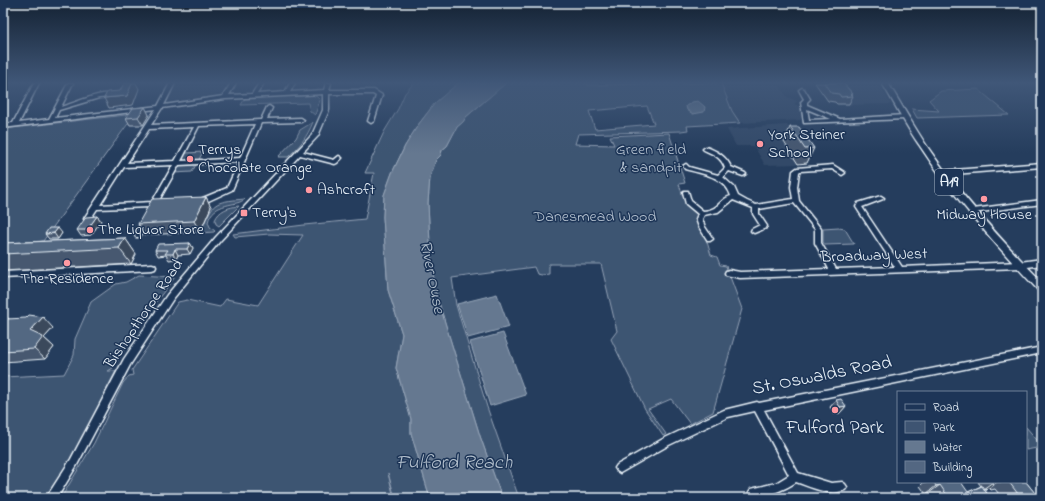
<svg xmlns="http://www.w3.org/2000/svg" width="1045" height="501" font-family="'Indie Flower',sans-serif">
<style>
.built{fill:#334a68}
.green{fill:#3e5472;stroke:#93a2b5;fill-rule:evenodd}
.water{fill:#657890;stroke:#99a8ba}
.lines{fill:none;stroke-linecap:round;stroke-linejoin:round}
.minor-casing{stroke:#e8f1f8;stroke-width:3}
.major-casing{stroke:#e8f1f8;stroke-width:3}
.minor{fill:#1d3557;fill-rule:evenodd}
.major{fill:#1d3557;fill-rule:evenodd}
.wall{fill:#475970;stroke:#e8f1f8}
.shaded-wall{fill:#3a485b;stroke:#e8f1f8}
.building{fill:#536782;stroke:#e8f1f8}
.poi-dot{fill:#ff9aa2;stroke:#1d3557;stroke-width:1.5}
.labels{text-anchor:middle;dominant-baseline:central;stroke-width:3;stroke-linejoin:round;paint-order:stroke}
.shield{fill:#1d3557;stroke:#abb9c8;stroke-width:1}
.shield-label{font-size:15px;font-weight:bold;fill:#e8f1f8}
.poi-label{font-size:16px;fill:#e8f1f8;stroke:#1d3557;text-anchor:start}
.park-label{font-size:16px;fill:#b5c2d0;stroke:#1d3557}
.street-label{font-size:16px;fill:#e8f1f8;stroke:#1d3557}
.water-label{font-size:17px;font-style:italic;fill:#b4c1ce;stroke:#1d3557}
.near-street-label{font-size:19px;fill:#e8f1f8;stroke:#1d3557}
.near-poi-label{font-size:19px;fill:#e8f1f8;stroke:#1d3557}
.near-water-label{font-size:20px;font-style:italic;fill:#b4c1ce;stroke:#1d3557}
</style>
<rect width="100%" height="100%" fill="#253d5d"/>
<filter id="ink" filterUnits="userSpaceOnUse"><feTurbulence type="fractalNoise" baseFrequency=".025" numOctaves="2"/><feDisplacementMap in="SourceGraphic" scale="8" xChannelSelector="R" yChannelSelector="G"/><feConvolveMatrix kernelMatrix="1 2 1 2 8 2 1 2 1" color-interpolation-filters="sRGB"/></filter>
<g filter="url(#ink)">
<!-- built -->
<path class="built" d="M176,83H230L225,91L220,94L169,102L167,101Z
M721,83H778L787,97L797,101L794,104L801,107V120L740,123L732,111Z
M815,83H878L891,104L839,105L827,101Z
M787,125L798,142L784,143L798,164L765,165L754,146H736L727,129Z"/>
<!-- green -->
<path class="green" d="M414,83H458L435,103L418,125L405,146L392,173L384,195L383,217L388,290L402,334L396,368L411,419V433L430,498H395L388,473L394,498H61L94,443L123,383L129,376L133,375L132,370L178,302L187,300L220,307L226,299L258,305L303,235L269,234L235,237L233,234L304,225L365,219L374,173H365L384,132L398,109L405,93Z
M506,83H587L588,85L721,83L732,111L740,123L687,126L688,130L681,131L578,134L575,144L614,145L610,136L669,133L685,183L679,184L684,200L698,215L696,218L699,225L704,232L711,255L717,257L720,265L726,266L742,309L713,412L690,424L671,399L648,409L666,434L663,436L645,409L611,339L617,331L601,264H549V274L542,275L537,274L534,267L452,278L456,305L487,407L519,498H502L480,436L435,290L430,244L428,203L430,177L436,160L441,155L442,150L447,146L457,127L463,122L466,117ZM647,106L654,124L595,129L589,111Z
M978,89L1009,115L917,118L912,109L939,111L929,100L941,91Z
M312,95L317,97L320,100L315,115L310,111L308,103L241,105L245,98Z
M135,114L43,241L3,244V129Z
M313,122C307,137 300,146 288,157H278L296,138L300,130Z
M203,152L192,172L174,173L186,153Z
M245,199C237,207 213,201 208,222L210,227L215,231L214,232L200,233C214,202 211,202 245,199Z
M239,206L219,226L216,224L215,220C219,210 229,207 239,206Z
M839,228L845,229L854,244L825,245L823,242V229Z
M139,275L175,277L139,324L113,368L108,371H116L76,450L45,498H3V377L64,374L74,355L75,339L91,302L116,284L126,282Z
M1026,427L1042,446V447L1026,450Z"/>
<!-- water -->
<path class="water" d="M458,83H506L466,117L463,122L457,127L447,146L442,150L441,155L436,160L430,177L428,203L430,244L435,290L480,436L502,498H430L411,433V419L396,368L402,334L388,290L383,217L384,195L392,173L405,146L418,125L435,103Z
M698,101L705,107L704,112L693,114L687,110L686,106L692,102Z
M497,294L509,327L468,338L457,304Z
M503,333L526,395L490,406L470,342Z"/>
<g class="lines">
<defs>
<path id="minor" d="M3,83H6L5,86L3,87Z
M34,83H39L19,123L49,119L68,83H73L61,107C73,104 104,89 115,95L112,97L99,98L59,110L55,118L158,106L170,83H175L164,105L223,96L231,83H236L229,95L252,94L259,83H264L257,94L285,92L290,83H295L290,92L324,90L326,83H331L329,90H374L382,95L374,121L371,123L368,121L376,96L373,94H329V110L318,136L303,152L334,160L339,156L342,158L337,163L335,164L300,155L220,241L173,299L130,365L77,465L57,498H46L71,459L124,359L167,295L216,237L312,135L323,110V94L225,99L162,108L151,125L259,120H261L267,107L269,106L272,108L267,119L301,118L304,120L301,122L261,123L232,190L202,204H200L197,202L198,200L227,188L239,162L179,165L158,202L161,204L160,206L153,208L150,207L97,209L89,221H85L84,219L85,217L156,109L3,128V124L13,123ZM255,124L240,158L207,160L204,161L202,160L181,161L199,126ZM194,127L175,161L127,163L149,129ZM173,165L152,202L100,205L124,167Z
M802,88L804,89L810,99L807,102V105L840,119L905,115L908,117L905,119L804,123L801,102L804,99L799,90ZM807,109L831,119L809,120Z
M706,147C717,151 726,156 731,167L745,173L746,174L743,176L729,171L723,177L734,187L738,196L747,201L756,205L793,199L791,187L793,171L797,168L833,165L844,172L845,173L842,175L832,169L800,171L799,172L797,187L799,201L821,229V243L836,269L895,267L856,207L858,203L881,196L884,198L883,199L862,207L902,267L1020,262L1042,259V265L1020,268L740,278L726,275L725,273L726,271L729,270L740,272L829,269L815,243V229L794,203L759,209V214L767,226L766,228L754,233L751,231L752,229L760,225L753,214V208L733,200L718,212L704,215L702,219L705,227L713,239L710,241H708L699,227L696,219L698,214L686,204L683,192L684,191H688L691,201L703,211C720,210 718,200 731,196C725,176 702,174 685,169L683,166L686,164L689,167L718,175L725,168C721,157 713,154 704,150L703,149Z
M1042,163V167L942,175L939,173L942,171Z
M1042,200V204L973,213L970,211L973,209Z
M143,219H145L148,221L140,237H136L135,235Z
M152,264L155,265L156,267L155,269L152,270L3,278V272Z
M1042,347V353L764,410L798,473L831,483L842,482L845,484L847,487L845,490C830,497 811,487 796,482C786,489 762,500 751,495L749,492L751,489L776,483L789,475L755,411L728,417L669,445L620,473L617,471L615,468L617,465L663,439L724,410L757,402L759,403Z"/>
<path id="major" d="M882,83H888C901,104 913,125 926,145C960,195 1000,239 1042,282V292L1039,291C996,245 954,198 920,146C906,126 895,104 882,83Z"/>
</defs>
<!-- minor casing -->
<use href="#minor" class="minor-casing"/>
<!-- major casing -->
<use href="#major" class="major-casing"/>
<!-- minor -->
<use href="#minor" class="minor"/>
<!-- major -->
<use href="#major" class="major"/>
</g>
<!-- wall -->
<path class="wall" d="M815,83H843L853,94L852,95L853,96L849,104H837L835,102L828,101Z
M145,107L149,115L143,125H130L126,118Z
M790,127L814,148L807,163L798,164L784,142Z
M206,197L211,207L200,232L145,235L138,224Z
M97,216L101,221L91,235L81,236L77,230Z
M62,233L58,239H49L45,234Z
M125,238L136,254L131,264L3,271V243Z
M190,243L193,248L190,254L178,255L176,259L169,260L166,255L158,256L155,250Z
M3,316L9,319L53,328L44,338L54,347L45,359L3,362Z
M836,400L846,406L840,413L834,414L830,407Z
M924,482H934L968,492L981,486L978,482H1026L1039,498H1042H1002L995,489L991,490L989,488L984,489L990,498H932L929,493L926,494L920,486Z"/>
<!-- shaded-wall -->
<path class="shaded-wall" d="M132,83H136L139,89L133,105L109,108L104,98L127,96Z
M145,107L149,115L143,125L138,117Z
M206,197L211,207L200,232L194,221Z
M97,216L101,221L91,235L87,230Z
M58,228L62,233L58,239L54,233Z
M125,238L136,254L131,264L119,248Z
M190,243L193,248L190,254L187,249Z
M175,249L178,255L176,259L173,254Z
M43,317L53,328L44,338L54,347L45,359L34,349L30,331Z
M846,406L840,413L834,414L840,407Z
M993,482H997L989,488L983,489Z
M940,485L929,493L926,494L936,486Z"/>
<!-- building -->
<path class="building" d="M124,83H132L127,96L104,98L107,92L120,91Z
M824,83H843L853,94H851L853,96L841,97L839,94L831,93Z
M145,107L138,117L126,118L133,108Z
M790,127H799L814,148L805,149Z
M206,197L194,221L138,224L152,199Z
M97,216L87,230H77L86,217Z
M49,228H58L54,233L45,234Z
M125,238L119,248L3,254V243Z
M190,243L187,249H175L173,254H165L168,250H155L158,244Z
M29,315L43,317L30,331L43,337L34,349L3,351V316H4L3,318H8L7,319L26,318Z
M841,399L846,406L840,407L836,400Z
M934,482H961L968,492L982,486L990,498H949L940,485L936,486Z
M1009,482H1026L1039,498L1042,497V498H1021Z"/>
</g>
<!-- sky -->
<linearGradient id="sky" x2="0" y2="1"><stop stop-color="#142233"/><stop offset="0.54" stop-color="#405778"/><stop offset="1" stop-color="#405778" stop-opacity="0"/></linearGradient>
<rect width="1045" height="153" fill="url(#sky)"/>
<!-- markers -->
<g class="poi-dot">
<circle cx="760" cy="144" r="4"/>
<circle cx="190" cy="159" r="4"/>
<circle cx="309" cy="190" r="4"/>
<circle cx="984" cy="199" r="4"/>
<rect x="240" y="209" width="8" height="8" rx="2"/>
<circle cx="90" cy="230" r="4"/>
<circle cx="67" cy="263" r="4"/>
<circle cx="835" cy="410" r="4"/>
</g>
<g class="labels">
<!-- shield labels -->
<rect class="shield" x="935" y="169" width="28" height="26" rx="3"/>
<g class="shield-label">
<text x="949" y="182">A19</text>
</g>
<!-- poi labels -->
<g class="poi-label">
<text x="768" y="135">York Steiner<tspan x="768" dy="18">School</tspan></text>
<text x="198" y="150">Terrys<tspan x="198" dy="18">Chocolate Orange</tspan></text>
<text x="317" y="190">Ashcroft</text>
<text x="252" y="213">Terry's</text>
<text x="984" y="215" text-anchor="middle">Midway House</text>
<text x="98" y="230">The Liquor Store</text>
<text x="67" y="279" text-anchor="middle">The Residence</text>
</g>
<!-- park labels -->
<g class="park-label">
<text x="651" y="150">Green field<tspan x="651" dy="18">&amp; sandpit</tspan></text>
<text x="595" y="217">Danesmead Wood</text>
</g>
<!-- street labels -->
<g class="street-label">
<text transform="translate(874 256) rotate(-2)">Broadway West</text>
<text transform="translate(144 314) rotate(-56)">Bishopthorpe Road</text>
</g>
<!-- water labels -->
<g class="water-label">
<text transform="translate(432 277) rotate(79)">River Ouse</text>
</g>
<!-- near-street labels -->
<g class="near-street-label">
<text transform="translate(822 376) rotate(-11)">St. Oswalds Road</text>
</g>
<!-- near-poi labels -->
<g class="near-poi-label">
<text x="835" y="428">Fulford Park</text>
</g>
<!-- near-water labels -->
<g class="near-water-label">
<text x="454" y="463">Fulford Reach</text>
</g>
</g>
<!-- margin -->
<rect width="1045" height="501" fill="none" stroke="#1d3557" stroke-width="16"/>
<rect x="8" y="8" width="1029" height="485" fill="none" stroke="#e8f1f8" stroke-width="1.5" filter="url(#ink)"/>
<!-- legend -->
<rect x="897" y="391" width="130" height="92" fill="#1d3557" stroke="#6e8097"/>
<rect x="905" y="404" width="20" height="6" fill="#1d3557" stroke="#6e8097"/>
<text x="933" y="411" font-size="12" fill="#e8f1f8">Road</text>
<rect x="905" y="421" width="20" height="12" fill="#3e5472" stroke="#6e8097"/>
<text x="933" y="431" font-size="12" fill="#e8f1f8">Park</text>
<rect x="905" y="441" width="20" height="12" fill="#657890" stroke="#6e8097"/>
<text x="933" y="451" font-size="12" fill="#e8f1f8">Water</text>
<rect x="905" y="461" width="20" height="12" fill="#536782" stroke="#6e8097"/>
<text x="933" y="471" font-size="12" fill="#e8f1f8">Building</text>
</svg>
